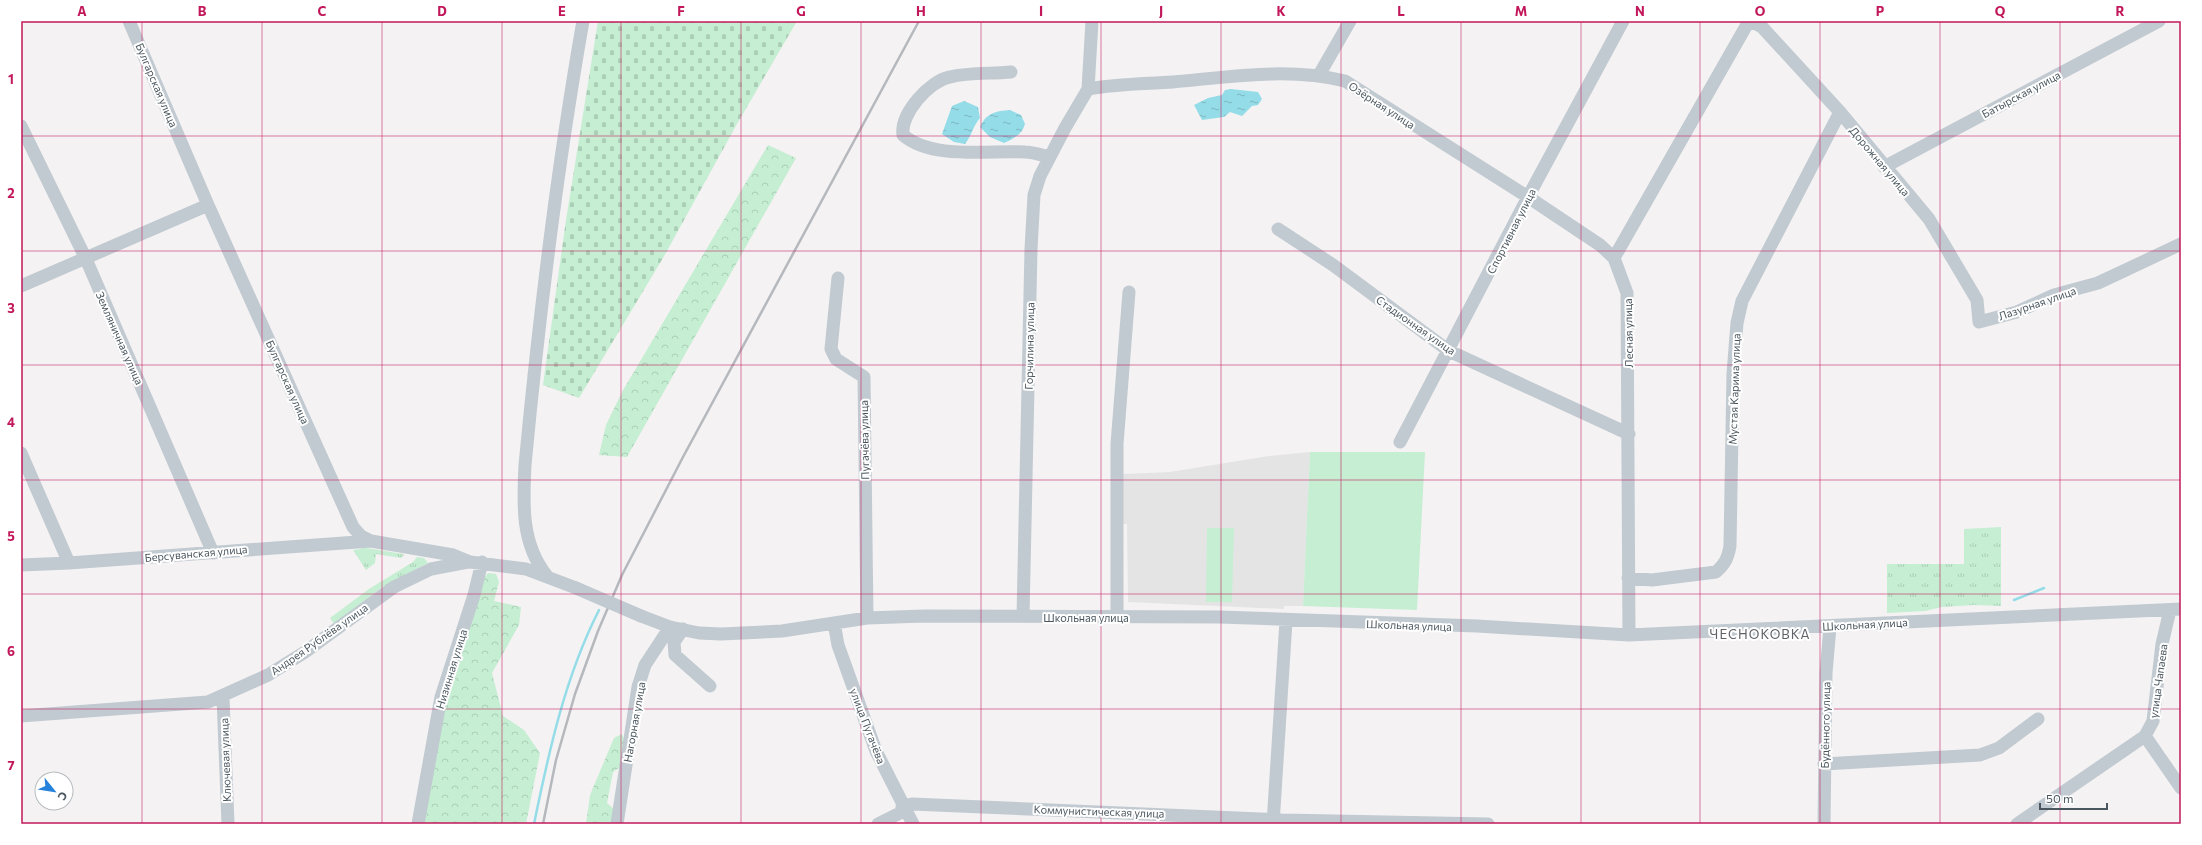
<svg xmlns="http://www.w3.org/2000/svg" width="2202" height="845" font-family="Commissioner,sans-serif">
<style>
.education{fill:#e5e4e4}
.grass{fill:url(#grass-tufts)}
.forest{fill:url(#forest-crowns)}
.cemetery{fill:url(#cemetery-stones)}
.pitch{fill:#c5eed2}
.water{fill:url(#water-ripples)}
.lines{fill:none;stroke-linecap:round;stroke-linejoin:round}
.stream{stroke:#94dde8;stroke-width:2.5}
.minor{stroke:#c1cad0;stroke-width:13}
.rail{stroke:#b5b8bc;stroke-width:2.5}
.minor-bridge{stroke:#c1cad0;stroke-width:13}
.grid{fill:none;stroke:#c2185b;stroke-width:1;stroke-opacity:0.55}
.labels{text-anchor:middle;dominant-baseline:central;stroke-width:4;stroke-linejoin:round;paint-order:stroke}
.street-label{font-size:11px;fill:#4b575f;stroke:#fff}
.quarter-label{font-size:13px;letter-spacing:1px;fill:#5f6367;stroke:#fff}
.neatline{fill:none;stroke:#c2185b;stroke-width:1.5}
.grid-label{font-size:13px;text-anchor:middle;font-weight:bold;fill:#c2185b}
</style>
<defs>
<pattern id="grass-tufts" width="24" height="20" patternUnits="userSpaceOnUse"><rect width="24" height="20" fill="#c5eed2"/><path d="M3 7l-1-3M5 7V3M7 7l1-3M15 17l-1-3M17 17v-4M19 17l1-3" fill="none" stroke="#abceb7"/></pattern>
<pattern id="forest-crowns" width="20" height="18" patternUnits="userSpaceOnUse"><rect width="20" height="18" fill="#c5eed2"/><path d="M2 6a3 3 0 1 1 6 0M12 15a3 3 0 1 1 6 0" fill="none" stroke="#abceb7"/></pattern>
<pattern id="cemetery-stones" width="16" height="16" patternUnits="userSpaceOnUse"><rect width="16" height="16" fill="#c5eed2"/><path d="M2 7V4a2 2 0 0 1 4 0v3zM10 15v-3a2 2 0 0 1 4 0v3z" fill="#abceb7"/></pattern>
<pattern id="water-ripples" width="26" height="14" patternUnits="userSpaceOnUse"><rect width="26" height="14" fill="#94dde8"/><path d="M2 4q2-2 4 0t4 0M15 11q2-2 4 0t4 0" fill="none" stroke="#7bb6bf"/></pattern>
</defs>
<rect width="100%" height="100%" fill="#f4f2f3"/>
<!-- education -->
<path class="education" d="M1310,452L1303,606H1284V609L1128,602L1127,524H1120L1122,474L1170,472L1269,456Z"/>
<!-- grass -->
<path class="grass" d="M2001,527V606L1974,605L1942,607L1925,611L1887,613V564H1964V529Z
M361,547L403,554L404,555L401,558L376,554L375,563L366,570L353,550L361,549Z
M417,557L424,558L428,563L381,588L334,624L330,618L369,589L413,562Z"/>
<!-- forest -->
<path class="forest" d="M768,145L796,158L627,457L599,455L606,425L622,392Z
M488,573L496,574L499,582L494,601L521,607L519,625L492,673L503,716L524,730L540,753L526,824H422L438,723L483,579Z
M622,734L626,744L622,766L613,772L607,803L616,811L615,824H586L590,795L614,738Z"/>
<!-- cemetery -->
<path class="cemetery" d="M598,21H797L737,124L663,258L579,398L543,385L566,220Z"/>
<!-- pitch -->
<path class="pitch" d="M1310,452H1425L1417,610L1303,606Z
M1207,528H1234L1232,602H1206Z"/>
<!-- water -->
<path class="water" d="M1231,89L1258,92L1262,99L1258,105L1252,106L1242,116L1230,112L1224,117L1202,120L1194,105L1208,98L1222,95L1225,90Z
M964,101L978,107L980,118C973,126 972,135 965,144L954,142L942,134L952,106Z
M1010,110L1021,115L1025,124C1022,135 1013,139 1004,143L990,137L980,127C986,113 996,111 1010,110Z"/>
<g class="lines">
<!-- stream -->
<path class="stream" d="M2014,600L2044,588
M534,824C549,751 565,677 599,610"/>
<!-- minor -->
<path class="minor" d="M129,21L208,205L353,527L361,536L371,541L453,555L470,562L526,569L576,588
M1750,21L1762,27L1840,112L1929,219L1977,300L1979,322L2017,312L2054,295L2098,283L2181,244
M1011,72C991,74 969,72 950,77C929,81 900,114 903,135C932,160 989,150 1025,152C1033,152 1041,155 1049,157
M1319,75L1350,21
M1088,89C1117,84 1144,84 1173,82C1230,77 1288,67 1345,81L1528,197L1600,245L1614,258
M21,126L86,259L213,553
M1884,167L2159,21
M1278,229L1333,265L1449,351L1629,434
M838,278L831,349L836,359L864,377L867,618
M21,286L208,205
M1400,442L1528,197L1623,21
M21,453L69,563
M21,565L69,563L371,541
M547,576C521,544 523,504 525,465C539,317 557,168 583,21
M1628,578L1652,580L1716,572C1725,564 1728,558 1730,546L1733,374L1737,323L1742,301L1840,112
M2170,610L2162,644L2153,721L2145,736L2181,788
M641,616L670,627L699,633L721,634L782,631L867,618L924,616L1220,617L1477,626L1629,635L2181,609
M1023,616L1031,249L1034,195L1040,176L1065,128L1088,89L1092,21
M1117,617V444L1129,292
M834,623L838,645L876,751L913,824
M683,629L674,642L675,655L710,686
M1629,635L1627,293L1614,258L1749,21
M223,697L228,824
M21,716L208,702L268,675L305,652L394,587L431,569L468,562
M1824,764L1980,755L1999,748L2038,719
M902,807L912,804L1282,820L1488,824
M418,824L441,697L474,595L482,562
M617,824L638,687L645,665L670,627
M878,824L906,810
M1273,824L1286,621
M1824,824L1826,673L1830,627
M2017,824L2145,736"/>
<!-- rail -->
<path class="rail" d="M543,824L556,760L575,694L598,631L622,575L683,457L919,21"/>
<!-- minor-bridge -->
<path class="minor-bridge" d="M576,588L641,616"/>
</g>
<!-- grid -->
<path class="grid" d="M142,21V824M262,21V824M382,21V824M502,21V824M621,21V824M741,21V824M861,21V824M981,21V824M1101,21V824M1221,21V824M1341,21V824M1461,21V824M1581,21V824M1700,21V824M1820,21V824M1940,21V824M2060,21V824M21,136H2181M21,251H2181M21,365H2181M21,480H2181M21,594H2181M21,709H2181"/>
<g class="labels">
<!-- street labels -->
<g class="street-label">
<text transform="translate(157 85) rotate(67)">Булгарская улица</text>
<text transform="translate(2021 94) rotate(-28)">Батырская улица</text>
<text transform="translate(1382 105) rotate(33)">Озёрная улица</text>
<text transform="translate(1880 161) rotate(50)">Дорожная улица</text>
<text transform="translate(1511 231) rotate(-63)">Спортивная улица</text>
<text transform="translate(2037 303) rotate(-19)">Лазурная улица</text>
<text transform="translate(1416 325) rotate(35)">Стадионная улица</text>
<text transform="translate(1628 333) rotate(-91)">Лесная улица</text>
<text transform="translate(120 338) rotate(66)">Земляничная улица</text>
<text transform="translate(1029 346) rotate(-89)">Горчилина улица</text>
<text transform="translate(288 382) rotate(66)">Булгарская улица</text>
<text transform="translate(1734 389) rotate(-88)">Мустая Карима улица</text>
<text transform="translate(864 440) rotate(-91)">Пугачёва улица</text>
<text transform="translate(196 553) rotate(-5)">Берсуванская улица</text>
<text x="1086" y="617">Школьная улица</text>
<text transform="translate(1865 624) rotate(-3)">Школьная улица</text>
<text transform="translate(1409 625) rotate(2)">Школьная улица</text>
<text transform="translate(319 639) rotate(-35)">Андрея Рублёва улица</text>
<text transform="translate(451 669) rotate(-73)">Низинная улица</text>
<text transform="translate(2158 681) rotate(-82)">улица Чапаева</text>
<text transform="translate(634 722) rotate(-80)">Нагорная улица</text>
<text transform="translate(1825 725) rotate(-89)">Будённого улица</text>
<text transform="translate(868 726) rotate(69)">улица Пугачёва</text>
<text transform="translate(225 760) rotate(-92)">Ключевая улица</text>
<text transform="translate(1099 811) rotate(2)">Коммунистическая улица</text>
</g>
<!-- quarter labels -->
<g class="quarter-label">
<text x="1760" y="634">ЧЕСНОКОВКА</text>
</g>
</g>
<!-- border -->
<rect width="2202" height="845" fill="none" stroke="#ffffff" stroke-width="44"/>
<!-- north arrow -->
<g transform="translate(54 791) rotate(120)"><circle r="19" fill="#ffffff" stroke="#b7bcbf"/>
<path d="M0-3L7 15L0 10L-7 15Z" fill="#2582dc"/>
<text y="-6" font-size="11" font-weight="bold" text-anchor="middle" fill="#4b575f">С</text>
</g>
<!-- scale -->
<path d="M2040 803v6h67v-6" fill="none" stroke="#4b575f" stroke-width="2"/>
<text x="2046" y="803" font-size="12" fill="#4b575f" stroke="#ffffff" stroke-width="3" paint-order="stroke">50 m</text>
<rect x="22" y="22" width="2158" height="801" class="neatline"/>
<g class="grid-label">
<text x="82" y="16">A</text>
<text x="202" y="16">B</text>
<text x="322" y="16">C</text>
<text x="442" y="16">D</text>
<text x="562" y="16">E</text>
<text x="681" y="16">F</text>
<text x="801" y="16">G</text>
<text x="921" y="16">H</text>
<text x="1041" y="16">I</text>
<text x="1161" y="16">J</text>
<text x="1281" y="16">K</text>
<text x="1401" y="16">L</text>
<text x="1521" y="16">M</text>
<text x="1640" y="16">N</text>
<text x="1760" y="16">O</text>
<text x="1880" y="16">P</text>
<text x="2000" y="16">Q</text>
<text x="2120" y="16">R</text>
<text x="11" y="84">1</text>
<text x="11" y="198">2</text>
<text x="11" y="313">3</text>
<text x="11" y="427">4</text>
<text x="11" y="541">5</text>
<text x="11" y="656">6</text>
<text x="11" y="770">7</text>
</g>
</svg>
